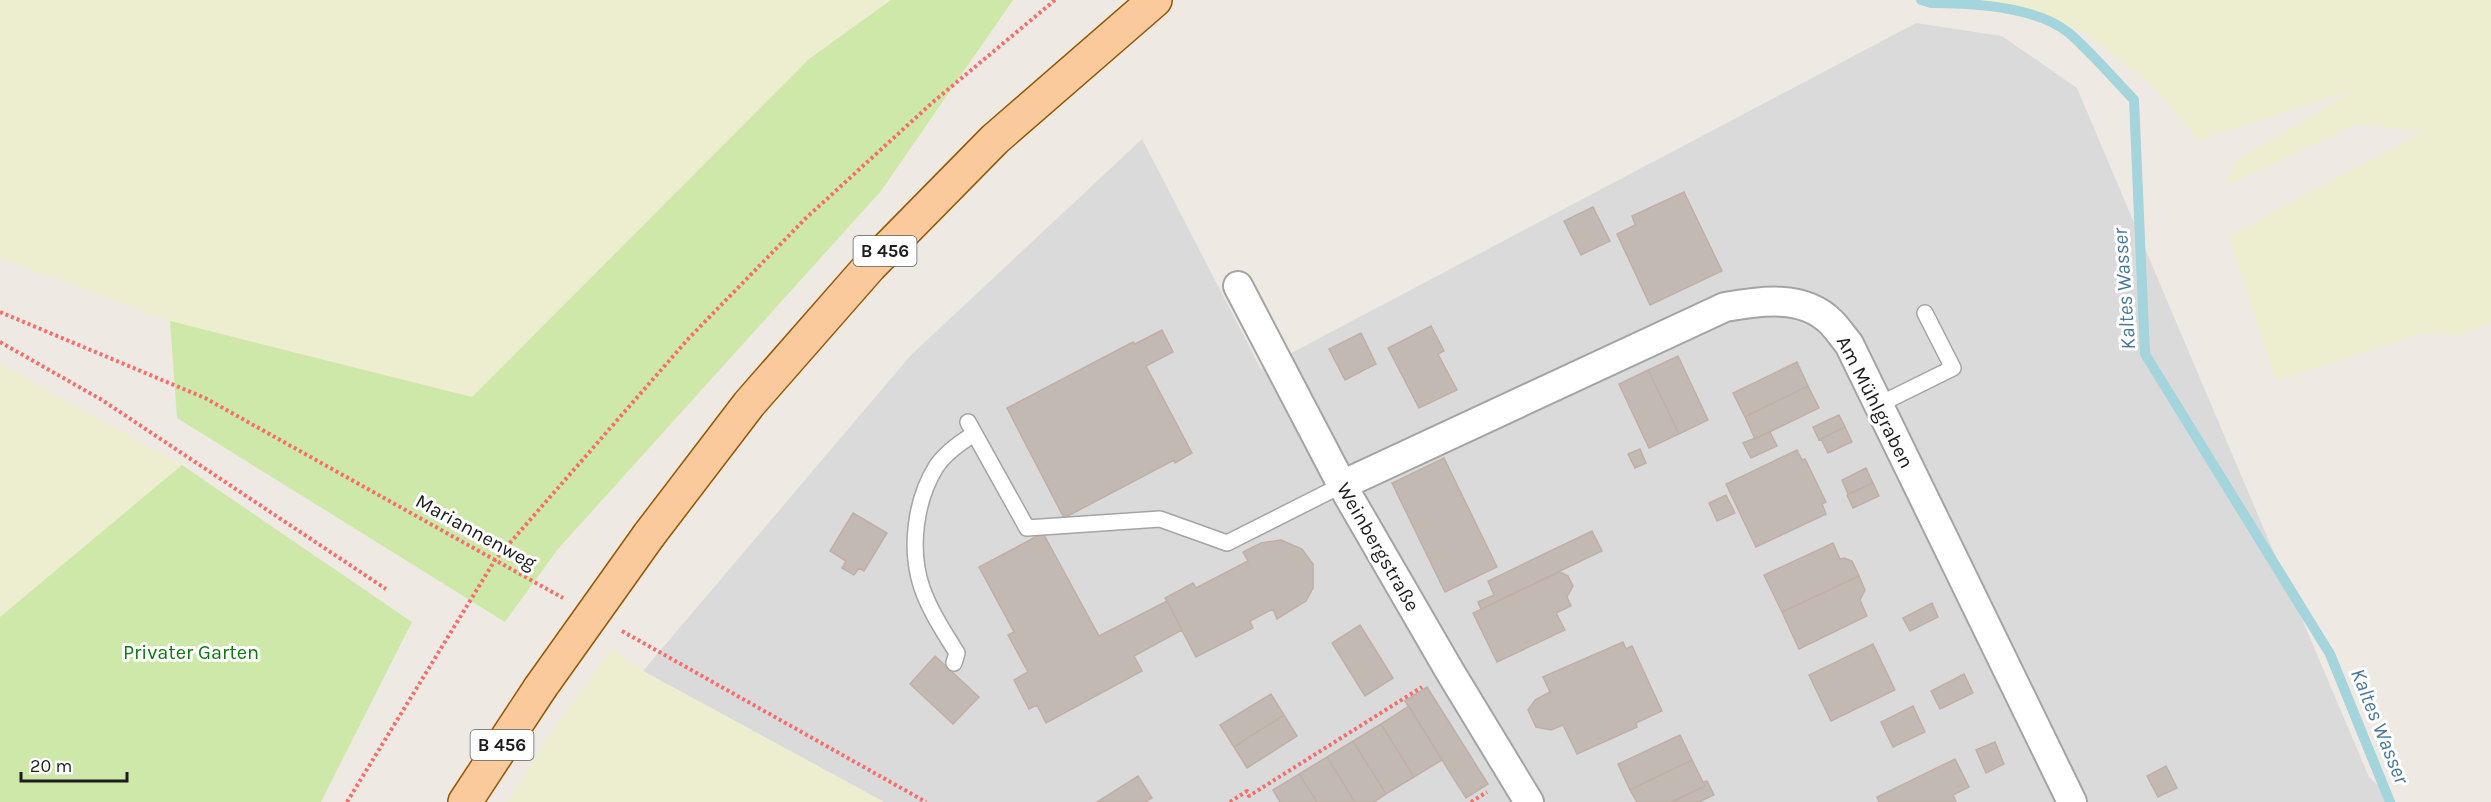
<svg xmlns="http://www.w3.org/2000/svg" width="2491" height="802" font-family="Karla,sans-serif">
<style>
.residential{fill:#dbdada}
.farmland{fill:#ededcf}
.grass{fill:#cee8a9}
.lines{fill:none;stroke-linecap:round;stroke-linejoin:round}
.stream{stroke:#a4d4dc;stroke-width:10}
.building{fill:#c3b9b3;stroke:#c0afa6;stroke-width:1.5}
.service-casing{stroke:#a4a4a4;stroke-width:18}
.minor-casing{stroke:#a4a4a4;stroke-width:32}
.primary-casing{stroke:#945702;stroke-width:36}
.path{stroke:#f86d6b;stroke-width:4;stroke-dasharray:3 3;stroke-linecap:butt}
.service{stroke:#fff;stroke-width:15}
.minor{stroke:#fff;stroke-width:28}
.primary{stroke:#fac99c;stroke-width:33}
.primary-bridge-casing{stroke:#945702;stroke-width:36;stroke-linecap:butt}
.primary-bridge{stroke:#fac99c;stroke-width:33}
.labels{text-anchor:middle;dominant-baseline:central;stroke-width:6;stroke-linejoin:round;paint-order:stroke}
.shield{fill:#fff;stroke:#616161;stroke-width:1.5}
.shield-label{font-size:18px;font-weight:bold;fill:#1d1d1d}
.street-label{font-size:20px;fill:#1d1d1d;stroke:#fff}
.park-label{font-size:20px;fill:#0e7a0d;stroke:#fff}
.water-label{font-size:21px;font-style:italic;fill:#45789c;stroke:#fff}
</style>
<rect width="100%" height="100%" fill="#eeeae3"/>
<!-- residential -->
<path class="residential" d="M1916,23L2002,36L2077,88L2369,777L2396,802H884L643,671L911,355L1142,139L1261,369Z"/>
<!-- farmland -->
<path class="farmland" d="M0,0H891L809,59L472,397L170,321L0,258Z
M1975,0H2491V322L2460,336L2423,333L2276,381L2229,236L2423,132L2359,124L2227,185L2236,161L2354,90L2198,140L2152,85L2085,33L2021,6Z
M0,364L182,465L0,617Z
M612,649L643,671L884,802H507L555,727Z"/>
<!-- grass -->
<path class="grass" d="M891,0H1013L881,191L558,549L505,622L177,418L170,321L472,397L809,59Z
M182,465L412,622L321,802H0V617Z"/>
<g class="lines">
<!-- stream -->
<path class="stream" d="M1921,0L1931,3C1972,3 2036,6 2069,33C2092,53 2113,78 2134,100L2145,354L2330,654L2390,802"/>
</g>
<!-- building -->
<path class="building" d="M1684,192L1722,271L1650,305L1617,234L1635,225L1632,216Z
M1593,207L1610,241L1581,255L1564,221Z
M1431,326L1444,351L1438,354L1457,390L1419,408L1388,348Z
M1162,330L1173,352L1146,366L1192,453L1175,463L1174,460L1064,518L1007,408L1133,342L1135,344Z
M1361,333L1376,364L1345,380L1329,349Z
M1678,356L1708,420L1679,434L1648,370Z
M1797,362L1808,386L1745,417L1733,393Z
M1648,370L1679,434L1649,448L1619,384Z
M1808,386L1819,408L1755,439L1745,417Z
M1839,415L1845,427L1819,440L1813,427Z
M1845,427L1852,442L1828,453L1821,439Z
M1770,432L1777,446L1751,458L1743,443Z
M1640,449L1646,463L1635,468L1628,454Z
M1797,450L1802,460L1805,459L1826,502L1822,504L1826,514L1756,547L1726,484Z
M1444,458L1497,567L1445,592L1392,483Z
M1866,468L1873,483L1848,494L1842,480Z
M1873,483L1879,496L1853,508L1847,495Z
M1726,495L1735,513L1717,521L1709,503Z
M853,513L887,533L864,571L859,568L854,575L842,568L846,561L830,551Z
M1592,531L1602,551L1481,609L1478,602L1494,595L1488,581Z
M1043,533L1099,636L1167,601L1182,630L1134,656L1142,671L1046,723L1037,705L1029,709L1014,680L1028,672L1008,635L1014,632L979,567Z
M1281,540L1302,549L1313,564V588L1306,601L1277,619L1273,609L1250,621L1253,628L1196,657L1165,598L1193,583L1196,588L1248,561L1243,552L1261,543Z
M1833,543L1840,559L1844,558L1852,561L1859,576L1782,612L1764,575Z
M1560,572L1568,576L1573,586L1567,597L1571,606L1556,613L1565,630L1497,662L1473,613Z
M1859,576L1865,590L1860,600L1867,616L1799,649L1782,612Z
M1932,603L1938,617L1910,631L1903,618Z
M1360,625L1393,678L1365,696L1332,643Z
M1623,642L1626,649L1632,646L1662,711L1636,723L1637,727L1577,754L1563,725L1551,730L1536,727L1528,710L1535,700L1550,692L1543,677Z
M1873,644L1895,690L1831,721L1809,675Z
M935,656L979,697L953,724L910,684Z
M1964,674L1973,693L1940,709L1931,691Z
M1427,687L1488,784L1466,798L1405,701Z
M1271,694L1284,715L1234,747L1220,725Z
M1409,706L1442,760L1414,777L1381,724Z
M1913,706L1925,732L1893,747L1881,722Z
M1284,715L1297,736L1247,768L1234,747Z
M1381,724L1414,777L1386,794L1353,741Z
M1680,735L1692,760L1630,790L1618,764Z
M1353,741L1386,794L1374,802H1355L1327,757Z
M1995,742L2004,764L1986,773L1976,750Z
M1327,757L1355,802H1317L1299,774Z
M1955,759L1969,787L1953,795L1956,802H1879L1877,797Z
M1692,760L1705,786L1671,802H1637L1630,790Z
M2166,766L2177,788L2158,797L2147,776Z
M1299,774L1317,802H1280L1273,790Z
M1138,776L1152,798L1145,802H1097Z
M1707,781L1714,795L1699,802H1673L1705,786L1703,782Z"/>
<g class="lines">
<defs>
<path id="service" d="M1878,405L1953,368L1925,313
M968,422L1027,528L1160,519L1227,543L1342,485
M954,663L957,653C944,632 930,611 922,588C909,550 915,501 936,467C945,453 961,442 974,434"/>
<path id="minor" d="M1238,286L1342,485L1449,670L1529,802
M1342,485L1725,307C1760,301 1803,294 1831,322C1838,329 1843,337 1849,344L2072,802"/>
<path id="primary" d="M649,535L749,404L870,266L995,139L1155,0
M465,802L540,688"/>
</defs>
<!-- service casing -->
<use href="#service" class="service-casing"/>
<!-- minor casing -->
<use href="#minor" class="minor-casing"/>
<!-- primary casing -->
<use href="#primary" class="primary-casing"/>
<!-- path -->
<path class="path" d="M0,312L205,398L563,598
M0,342L102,400L386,589
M622,631L926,802
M347,802L495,560L689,338L806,218L933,102L1055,0
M1230,802L1247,791L1249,796L1422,687
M1471,802L1487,792"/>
<!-- service -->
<use href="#service" class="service"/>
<!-- minor -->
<use href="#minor" class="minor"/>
<!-- primary -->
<use href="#primary" class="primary"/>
<defs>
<path id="primary-bridge" d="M540,688L649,535"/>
</defs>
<!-- primary-bridge casing -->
<use href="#primary-bridge" class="primary-bridge-casing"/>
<!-- primary-bridge -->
<use href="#primary-bridge" class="primary-bridge"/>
</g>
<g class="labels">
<!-- shield labels -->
<g class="shield">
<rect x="853.5" y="236" width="63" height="30" rx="4.5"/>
<rect x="470.5" y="730" width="63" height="30" rx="4.5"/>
</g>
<g class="shield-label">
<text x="885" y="251">B 456</text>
<text x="502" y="745">B 456</text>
</g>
<!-- street labels -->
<g class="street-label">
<text transform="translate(1875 402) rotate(63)">Am Mühlgraben</text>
<text transform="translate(476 532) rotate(29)">Mariannenweg</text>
<text transform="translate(1378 547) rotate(60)">Weinbergstraße</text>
</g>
<!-- park labels -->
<g class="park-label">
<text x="191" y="652">Privater Garten</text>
</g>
<!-- water labels -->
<g class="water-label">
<text transform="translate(2124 289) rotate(-94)">Kaltes Wasser</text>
<text transform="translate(2380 726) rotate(68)">Kaltes Wasser</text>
</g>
</g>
<!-- scale -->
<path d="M21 772v9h106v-9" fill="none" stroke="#1d1d1d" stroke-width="3"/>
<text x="30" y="772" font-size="18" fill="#1d1d1d" stroke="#ffffff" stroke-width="4.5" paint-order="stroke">20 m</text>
</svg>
